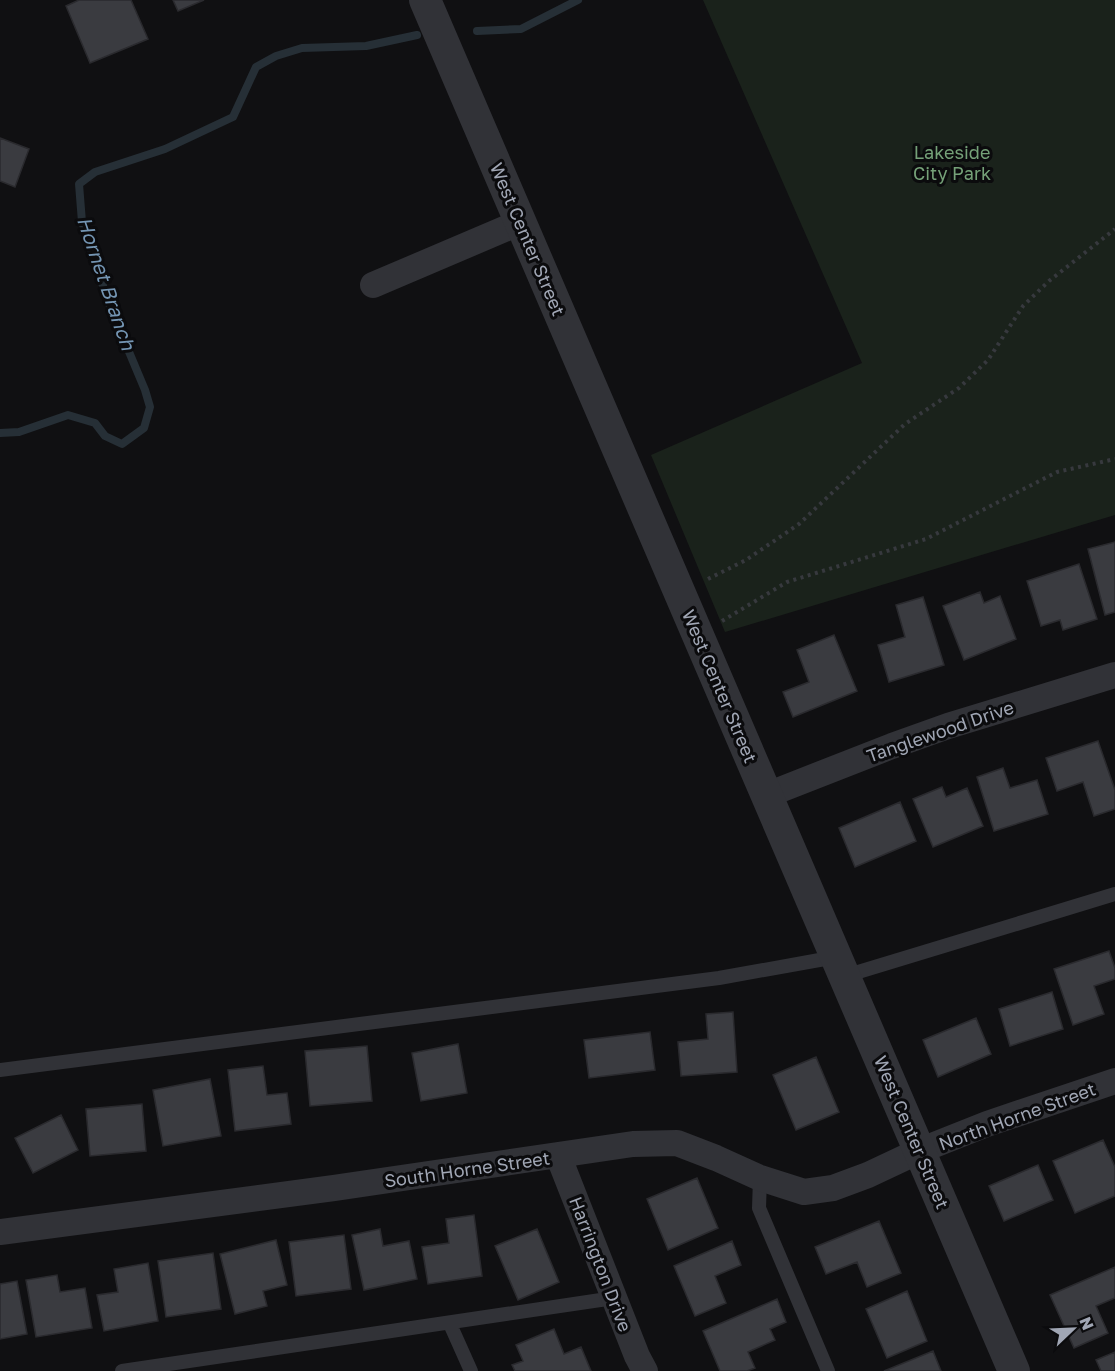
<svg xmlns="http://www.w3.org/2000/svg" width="1115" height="1371" font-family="'Golos Text',sans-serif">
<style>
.green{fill:#1a221b}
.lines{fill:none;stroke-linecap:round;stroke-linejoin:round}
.stream{stroke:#262f36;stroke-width:8}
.building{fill:#3a3b40;stroke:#2a2a2e;stroke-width:1.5}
.path{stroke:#37393e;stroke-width:4;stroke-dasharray:3 4.5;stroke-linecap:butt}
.service{stroke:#313237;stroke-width:14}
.minor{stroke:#313237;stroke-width:26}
.tertiary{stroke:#313237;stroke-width:32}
.labels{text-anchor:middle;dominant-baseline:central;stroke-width:6;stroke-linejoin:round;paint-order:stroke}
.park-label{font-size:18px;fill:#75a178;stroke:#0b0b0d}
.street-label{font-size:18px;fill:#a0a6b4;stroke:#0b0b0d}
.water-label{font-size:20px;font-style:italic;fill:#7495b3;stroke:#0b0b0d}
</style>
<rect width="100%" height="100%" fill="#101012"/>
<!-- green -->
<path class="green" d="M703,0H1115V515L725,632L651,455L862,363Z"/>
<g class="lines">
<!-- stream -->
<path class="stream" d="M477,31L521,29L578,0
M0,433L19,432L68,415L95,423L105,436L122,444L144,428L150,407L145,390L109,304L82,222L79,184L95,172L165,149L233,117L256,67L276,56L302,48L366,46L417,35"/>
</g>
<!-- building -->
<path class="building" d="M79,0H131L148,39L90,63L66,6Z
M173,0H204L178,11Z
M0,138L29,149L15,187L0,181Z
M1115,542V612L1105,615L1088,549Z
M1079,564L1097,619L1063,630L1060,620L1041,626L1027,581Z
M980,592L984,603L1000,596L1016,639L964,660L943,606Z
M923,597L944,665L889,682L878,645L905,637L896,605Z
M834,635L857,691L793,717L783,692L809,682L797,650Z
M1098,741L1115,790V809L1094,816L1083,782L1057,791L1046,758Z
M1003,768L1010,788L1037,780L1048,814L994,831L977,777Z
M942,787L946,797L967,788L983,826L933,847L913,799Z
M900,802L916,841L855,867L839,828Z
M1109,951L1115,968V979L1094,986L1104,1014L1073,1025L1054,969Z
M1052,992L1063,1029L1010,1046L999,1009Z
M733,1012L737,1072L681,1076L678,1042L708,1039L706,1014Z
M976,1018L991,1054L938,1077L923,1040Z
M650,1032L655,1070L589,1078L584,1040Z
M458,1044L467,1093L421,1101L412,1053Z
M367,1046L372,1101L310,1106L305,1051Z
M816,1057L839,1112L796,1130L773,1075Z
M263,1066L267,1095L287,1093L291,1124L235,1131L228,1070Z
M210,1079L221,1136L163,1146L153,1090Z
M142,1104L146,1151L90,1156L86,1109Z
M61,1115L78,1150L33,1173L15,1138Z
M1103,1140L1115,1167V1196L1075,1213L1053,1161Z
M1038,1165L1053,1200L1004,1221L989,1186Z
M697,1178L718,1228L668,1250L647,1199Z
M474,1215L482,1276L428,1284L422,1247L449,1243L446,1219Z
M879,1221L901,1273L867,1287L857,1262L826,1274L815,1247Z
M380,1229L383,1246L409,1241L417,1279L364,1290L352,1235Z
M537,1229L559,1282L518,1300L495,1246Z
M344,1235L351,1289L296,1296L289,1242Z
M276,1240L287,1285L263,1291L267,1306L235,1314L220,1254Z
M732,1241L741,1265L715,1276L726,1303L695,1316L674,1266Z
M213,1253L221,1309L166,1317L158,1261Z
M148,1263L158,1321L104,1331L97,1295L118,1292L114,1269Z
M1115,1267V1298L1096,1306L1108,1333L1074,1348L1050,1295Z
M57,1275L60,1292L85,1288L92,1328L36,1337L26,1280Z
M17,1281L27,1334L0,1339V1284Z
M907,1291L927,1341L887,1358L866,1309Z
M777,1299L786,1322L770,1329L775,1340L748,1352L755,1368L747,1371H720L703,1331Z
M554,1329L564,1354L581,1347L591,1371H515L512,1365L523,1361L516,1345Z
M933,1351L941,1371H884Z
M1115,1352V1371H1101L1096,1360Z"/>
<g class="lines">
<!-- path -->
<path class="path" d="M708,579L746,560L799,524L905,424L959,388L988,360L1023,306L1049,281L1115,229
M722,621L787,582L926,539L1057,472L1115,459"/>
<!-- service -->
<path class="service" d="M845,976L1115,894
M0,1070L719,978L836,957
M760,1178L759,1208L828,1371
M450,1324L471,1371
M122,1371L614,1298"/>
<!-- minor -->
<path class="minor" d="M373,285L521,222
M767,795L892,746L948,726L1115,675
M558,1155L637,1356L645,1371
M0,1232L334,1188L633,1144L677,1143L716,1158L760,1178L804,1192L833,1188L868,1175L919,1151L987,1124L1115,1081"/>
<!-- tertiary -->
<path class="tertiary" d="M425,0L1014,1371"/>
</g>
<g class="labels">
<!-- park labels -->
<g class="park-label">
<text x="952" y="152">Lakeside<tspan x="952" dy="21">City Park</tspan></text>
</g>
<!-- street labels -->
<g class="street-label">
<text transform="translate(528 239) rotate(67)">West Center Street</text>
<text transform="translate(720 686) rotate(67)">West Center Street</text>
<text transform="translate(940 731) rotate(-19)">Tanglewood Drive</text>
<text transform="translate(1017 1116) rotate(-20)">North Horne Street</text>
<text transform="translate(912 1132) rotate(67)">West Center Street</text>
<text transform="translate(467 1169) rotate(-8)">South Horne Street</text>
<text transform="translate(601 1264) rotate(69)">Harrington Drive</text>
</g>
<!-- water labels -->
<g class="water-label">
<text transform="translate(107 283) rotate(71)">Hornet Branch</text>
</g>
</g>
<!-- north arrow -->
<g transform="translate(1073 1329) rotate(67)" stroke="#0b0b0d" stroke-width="4.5" paint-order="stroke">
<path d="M0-4.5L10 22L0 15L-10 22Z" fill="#a0a6b4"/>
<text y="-9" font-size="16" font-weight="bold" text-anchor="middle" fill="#a0a6b4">N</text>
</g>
</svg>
